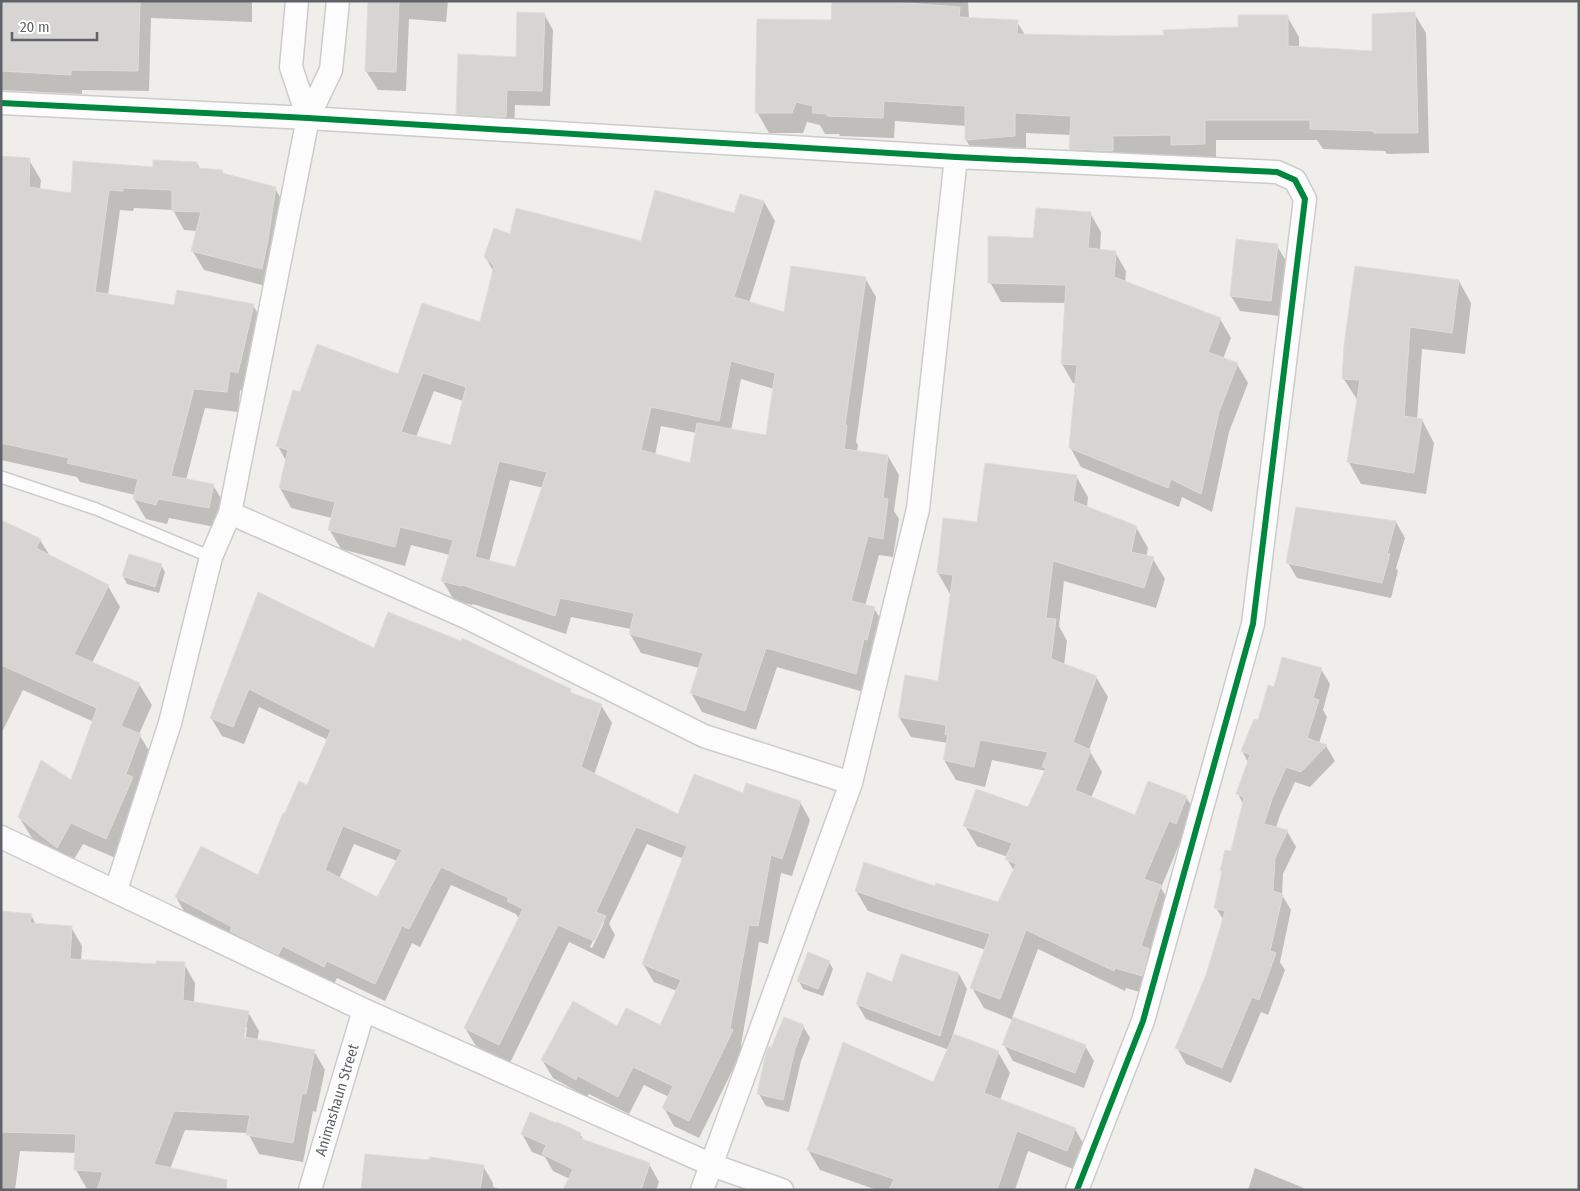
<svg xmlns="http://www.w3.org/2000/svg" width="1580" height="1191" font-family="'Fira Sans Condensed',sans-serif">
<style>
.shadow{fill:#0003;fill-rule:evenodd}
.building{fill:#d6d5d3;stroke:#deddd9;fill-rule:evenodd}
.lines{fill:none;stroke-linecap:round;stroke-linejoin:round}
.lane-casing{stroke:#cbcccc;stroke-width:14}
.street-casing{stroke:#cbcccc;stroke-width:25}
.lane{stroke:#fdfcfc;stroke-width:11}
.street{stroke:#fdfcfc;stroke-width:22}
.cycleway-casing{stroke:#fff;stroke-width:9}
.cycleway{stroke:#00873e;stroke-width:6}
.labels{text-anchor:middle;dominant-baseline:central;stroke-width:4;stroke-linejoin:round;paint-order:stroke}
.street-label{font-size:15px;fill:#5f6368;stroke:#fff}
</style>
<rect width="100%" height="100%" fill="#efeeea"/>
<!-- shadow -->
<path class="shadow" d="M66,1H252V22L151,18L149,91L82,90V94L1,90V9Z
M372,1H448L446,22L409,19L406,91L378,90L366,71Z
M833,1H968L969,19L1017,22L1025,35L1115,38L1165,36L1239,28L1287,16L1299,37V48L1374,53L1414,13L1426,33L1429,153L1387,154L1385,151L1323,149L1317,140H1216V164L1185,165L1179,155L1124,156L1082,169L1070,149L1071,135L1026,133V156L978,160L966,140V126L895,121L894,138L840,136L839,134H825L820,125L807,122L803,133H769L757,112L833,22Z
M544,14L553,30L550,106L515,105L514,132L466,129L457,113L517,58Z
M1,158L29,160L41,180L40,190L72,194L154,168L197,163L200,169L222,171L224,175L275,188L286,208L273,288L204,270L192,250L197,231L184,230L173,210L134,208L133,211L120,210L108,295L175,307L253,305L264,325L249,392L240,390L238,412L205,408L186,480L213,485L225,505L220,528L169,518L167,524L146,519L134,499L135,495L80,482L77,477L1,460Z
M764,202L775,221L749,303L785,314L865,278L876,297L856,442L858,445L857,452L888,456L899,475L894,511L899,519L893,557L879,555L865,606L874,608L885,627L867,693L777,667L756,730L702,712L691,693L699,668L641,653L630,634L631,629L571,617L566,634L473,604L472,605L454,600L442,580L450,555L411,545L405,566L341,549L329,529L332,518L291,508L280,488L286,461L278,446L300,394L399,376L481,323L494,272L485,257L511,235L642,243L735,214ZM741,379L774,389L768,437L731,431ZM434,391L463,401L452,447L416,437ZM661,426L697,433L691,464L655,455ZM510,480L544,488L516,568L489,562Z
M1090,213L1101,232L1100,251L1115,252L1126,271L1125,283L1220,319L1231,338L1223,359L1237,364L1248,383L1229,432L1212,512L1182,497L1179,507L1081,467L1070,447L1077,383H1073L1062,364L1066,303L1001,302L990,282L1035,239Z
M1277,246L1286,261L1279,316L1240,311L1231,296Z
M1459,281L1471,303L1465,354L1422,349L1417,420H1422L1434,443L1426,494L1361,484L1348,461L1358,401L1343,378Z
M1076,476L1088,497L1087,507L1136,527L1148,548L1146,557L1153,559L1165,579L1156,608L1064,581L1059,626L1067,641L1064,665L1096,677L1108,697L1089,750L1102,772L1091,798L1135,817L1186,797L1198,817L1188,843L1181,840L1161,888L1172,907L1153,996L1126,988L1125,991L1038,949L1012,1018L1085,1046L1094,1061L1084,1088L1013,1061L1004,1045L1013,1020L984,1008L972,988L986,950L868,911L856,891L936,887L998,904L1014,871L1007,859L1008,857L977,846L965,826L1029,809L1046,771L992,760L985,787L956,780L944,760L948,743L911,737L899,717L940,682L952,594H950L938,573L978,523Z
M1,521L40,540L50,556L108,586L120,607L92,663L139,684L152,705L139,734L152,756L118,859L83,844L69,868L32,838L19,817L72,782L94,722L23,690L1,734Z
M1396,522L1405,538L1396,568L1398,571L1391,598L1297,578L1288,563Z
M161,565L165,572L159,593L127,584L123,576Z
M259,594L374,650L570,690L572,695L601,705L612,723L594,775L679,816L744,795L800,802L810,820L792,876L781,873L768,944L759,942L741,1045L743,1049L699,1138L674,1126L664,1108L669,1097L644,1085L629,1114L589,1094L587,1097L553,1078L542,1060L618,1027H660L677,991L654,982L643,964L684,859L647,844L609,924L615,935L604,959L569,942L510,1063L476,1046L465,1028L519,919L516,914L451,885L420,947L412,943L385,1001L337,978L334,984L293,963L290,970L186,915L176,897L259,877L308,786L328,740L259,707L244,744L222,736L211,718ZM354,844L397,861L378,899L339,879ZM604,917V923L592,948L590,947Z
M1321,669L1330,684L1323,710L1327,717L1319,743L1326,746L1335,761L1310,787L1295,782L1280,815L1276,828L1287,831L1296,847L1283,874L1282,895L1291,910L1280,962L1285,970L1268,1015L1261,1012L1231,1083L1186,1064L1177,1048L1207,975L1224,921L1216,908L1232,853L1243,804L1238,794L1248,762L1242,751L1275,688Z
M1,913L31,915L36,925L71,927L82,946L81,961L157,965L184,964L195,983L194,1003L248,1012L259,1031L257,1041L314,1051L325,1070L316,1112L313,1111L303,1162L259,1154L248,1133L185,1130L170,1169L98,1190L87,1189L76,1170L77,1153L20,1151L15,1190H1ZM245,1027H247L245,1043H242Z
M829,962L833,969L823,996L803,989L799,981Z
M959,974L967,989L951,1041L998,1052L1010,1073L1000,1100L1075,1129L1087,1150L1078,1171L1028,1151L1015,1190H877L820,1170L808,1150L934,1083L949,1050L866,1019L857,1004L892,983Z
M803,1026L810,1038L801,1061L789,1112L766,1106L759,1094L772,1049Z
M522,1134H580L584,1141L649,1164L659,1182L656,1190H565L570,1179L553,1171L545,1157L532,1152Z
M483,1166L493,1183V1187L502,1190H363Z
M1255,1168L1299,1186L1307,1190H1248Z"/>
<!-- building -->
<path class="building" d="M1,1H140L138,71L71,70V75L1,71Z
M368,1H399L396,72L365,71Z
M832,1H879L960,7L959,17L1018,20L1017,34L1115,36L1164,35L1163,30L1238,27V15H1288V46L1372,51V14L1415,12L1418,133H1374V131L1310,129V120H1205V144L1171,145V135L1113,136V151L1069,149L1071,116L1015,113V136L965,140V106L884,101L883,118L827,116V114L812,113L813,106L796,102L792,113H755L757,19L831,20Z
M517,12L545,13L542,91L507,90L506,117L456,114L458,54L516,57Z
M1,156L30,158L29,187L71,193L73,161L153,167V160L197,162V168L223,170L222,173L276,187L268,240L262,269L191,251L201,212L172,211V190L123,188V191L109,190L95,292L174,305L177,290L254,304L238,373L230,371L227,392L194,389L171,476L214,484L209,508L158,499L156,505L133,499L138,479L67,463L69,458L1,443Z
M655,190L734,213L740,194L764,201L734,297L784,312L791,266L866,277L845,425H847L844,449L888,455L883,498L888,499L883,539L868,536L851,601L875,607L867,640L864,639L856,674L766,648L745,711L690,693L703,653L629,634L634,613L560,598L555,616L462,585L461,586L441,581L453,540L400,527L395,547L328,530L335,502L279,488L288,450L276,446L293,390L300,392L317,344L398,374L422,303L480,322L494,266L484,257L494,228L510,234L516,208L641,241ZM731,361L775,373L766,435L697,423L690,463L641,450L651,407L719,421ZM423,373L466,387L451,445L401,432ZM499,461L547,472L515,567L475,557Z
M1036,208L1091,212L1088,248L1116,251L1114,277L1221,318L1208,352L1238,363L1219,412L1201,494L1171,479L1168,488L1069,448L1077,365L1061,364L1066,285L988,283V236L1033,238Z
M1236,239L1278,244L1271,301L1230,296Z
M1355,266L1459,280L1452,333L1410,327L1404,416L1422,419L1414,473L1347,462L1360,380L1342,379L1344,345Z
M985,463L1077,475L1073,501L1137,526L1131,552L1154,557L1144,588L1053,561L1046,618L1056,619L1051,659L1097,676L1073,742L1091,750L1075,790L1135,815L1148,781L1187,796L1176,824L1169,821L1144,879L1161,885L1141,946L1149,949L1142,976L1115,968L1114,971L1026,930L1000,999L970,988L990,934L911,910L855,891L864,862L935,886L936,883L998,902L1016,864L1005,859L1012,843L963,826L976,789L1028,807L1046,768L1042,767L1048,752L980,740L974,767L943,760L948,735H945L946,725L898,717L905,675L938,681L953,575L937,573L943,518L977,522Z
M1296,507L1396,521L1387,554H1390L1382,583L1286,563Z
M1,520L41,539L36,548L109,585L74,654L140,683L121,726L141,734L126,774L133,777L106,839L71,823L57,848L18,817L41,760L71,780L97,708L1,665Z
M129,554L162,564L155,587L122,576Z
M258,592L374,648L388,612L461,641L462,638L571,689L569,692L602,704L581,767L678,814L694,774L743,793L746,783L801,801L782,859L771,855L758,926L749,925L730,1028L733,1030L689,1121L662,1108L673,1086L633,1067L618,1097L578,1076L576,1080L541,1060L573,1001L617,1026L626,1008L660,1025L681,980L642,964L687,846L636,827L596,912L606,916L594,941L558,925L499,1045L464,1028L523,909L507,901L509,898L441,867L409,929L402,926L375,984L327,961L324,967L283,946L278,955L230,931L232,927L175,897L201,846L258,875L283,813H285L299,781L307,785L331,730L249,689L233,727L210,718ZM343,826L402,850L377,897L325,870Z
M1282,657L1322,668L1313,698L1319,700L1307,738L1327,745L1301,772L1286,767L1272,799L1264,824L1288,830L1275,858L1273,891L1283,894L1270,951L1276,953L1259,1000L1252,997L1222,1068L1175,1048L1206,975L1225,911L1214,908L1222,871H1220L1225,850L1231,851L1244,797L1236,794L1250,755L1241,751L1254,719L1258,720L1268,685L1274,687Z
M1,911L32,914L30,923L72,926L70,959L156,964V961L185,962L183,1000L249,1011L244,1037L315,1050L306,1094L302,1093L293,1143L246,1135L250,1115L174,1111L154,1164L227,1180L226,1190H97L103,1172L74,1170L76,1134L1,1132Z
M808,952L830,961L818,989L797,981Z
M901,954L959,973L940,1036L856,1004L867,972L892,982Z
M784,1017L804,1025L795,1049L783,1100L757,1094L766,1053L769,1046L771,1048Z
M1013,1017L1086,1045L1075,1073L1002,1045Z
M954,1034L999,1051L984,1093L1076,1128L1067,1151L1017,1131L997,1190H889L894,1179L807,1150L843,1042L933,1082Z
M530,1112L556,1123L557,1122L581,1133L579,1138L650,1163L641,1190H563L573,1169L542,1154L546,1145L521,1134Z
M365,1154L429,1160L430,1157L484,1165L480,1190H361Z"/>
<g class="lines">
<defs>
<path id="lane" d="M1,477L96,509L211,557"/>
<path id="street" d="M297,1L291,67L308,118
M1,103L308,118L956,157L1277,172L1295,180L1305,199L1253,624L1143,1021L1077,1190
M230,513L468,618L704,736L851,783
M1,837L364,1010L712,1165L782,1190
M116,890L170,723L211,557L230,513L308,118L331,70L338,1
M310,1190L364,1010
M702,1190L851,783L918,509L956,157"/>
</defs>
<!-- lane casing -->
<use href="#lane" class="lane-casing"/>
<!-- street casing -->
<use href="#street" class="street-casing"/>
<!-- lane -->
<use href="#lane" class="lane"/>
<!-- street -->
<use href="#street" class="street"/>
<defs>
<path id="cycleway" d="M1,103L308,118L956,157L1277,172L1295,180L1305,199L1253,624L1143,1021L1077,1190"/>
</defs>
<!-- cycleway casing -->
<use href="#cycleway" class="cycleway-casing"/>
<!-- cycleway -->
<use href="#cycleway" class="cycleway"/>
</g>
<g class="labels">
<!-- street labels -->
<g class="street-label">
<text transform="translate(337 1100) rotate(-73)">Animashaun Street</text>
</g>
</g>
<!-- border -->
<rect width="1580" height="1191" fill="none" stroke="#5f6368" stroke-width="5"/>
<!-- scale -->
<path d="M12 32v8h85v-8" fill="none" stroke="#5f6368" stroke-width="2.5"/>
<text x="20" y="32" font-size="15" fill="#5f6368" stroke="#ffffff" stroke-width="4" paint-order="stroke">20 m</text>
</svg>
